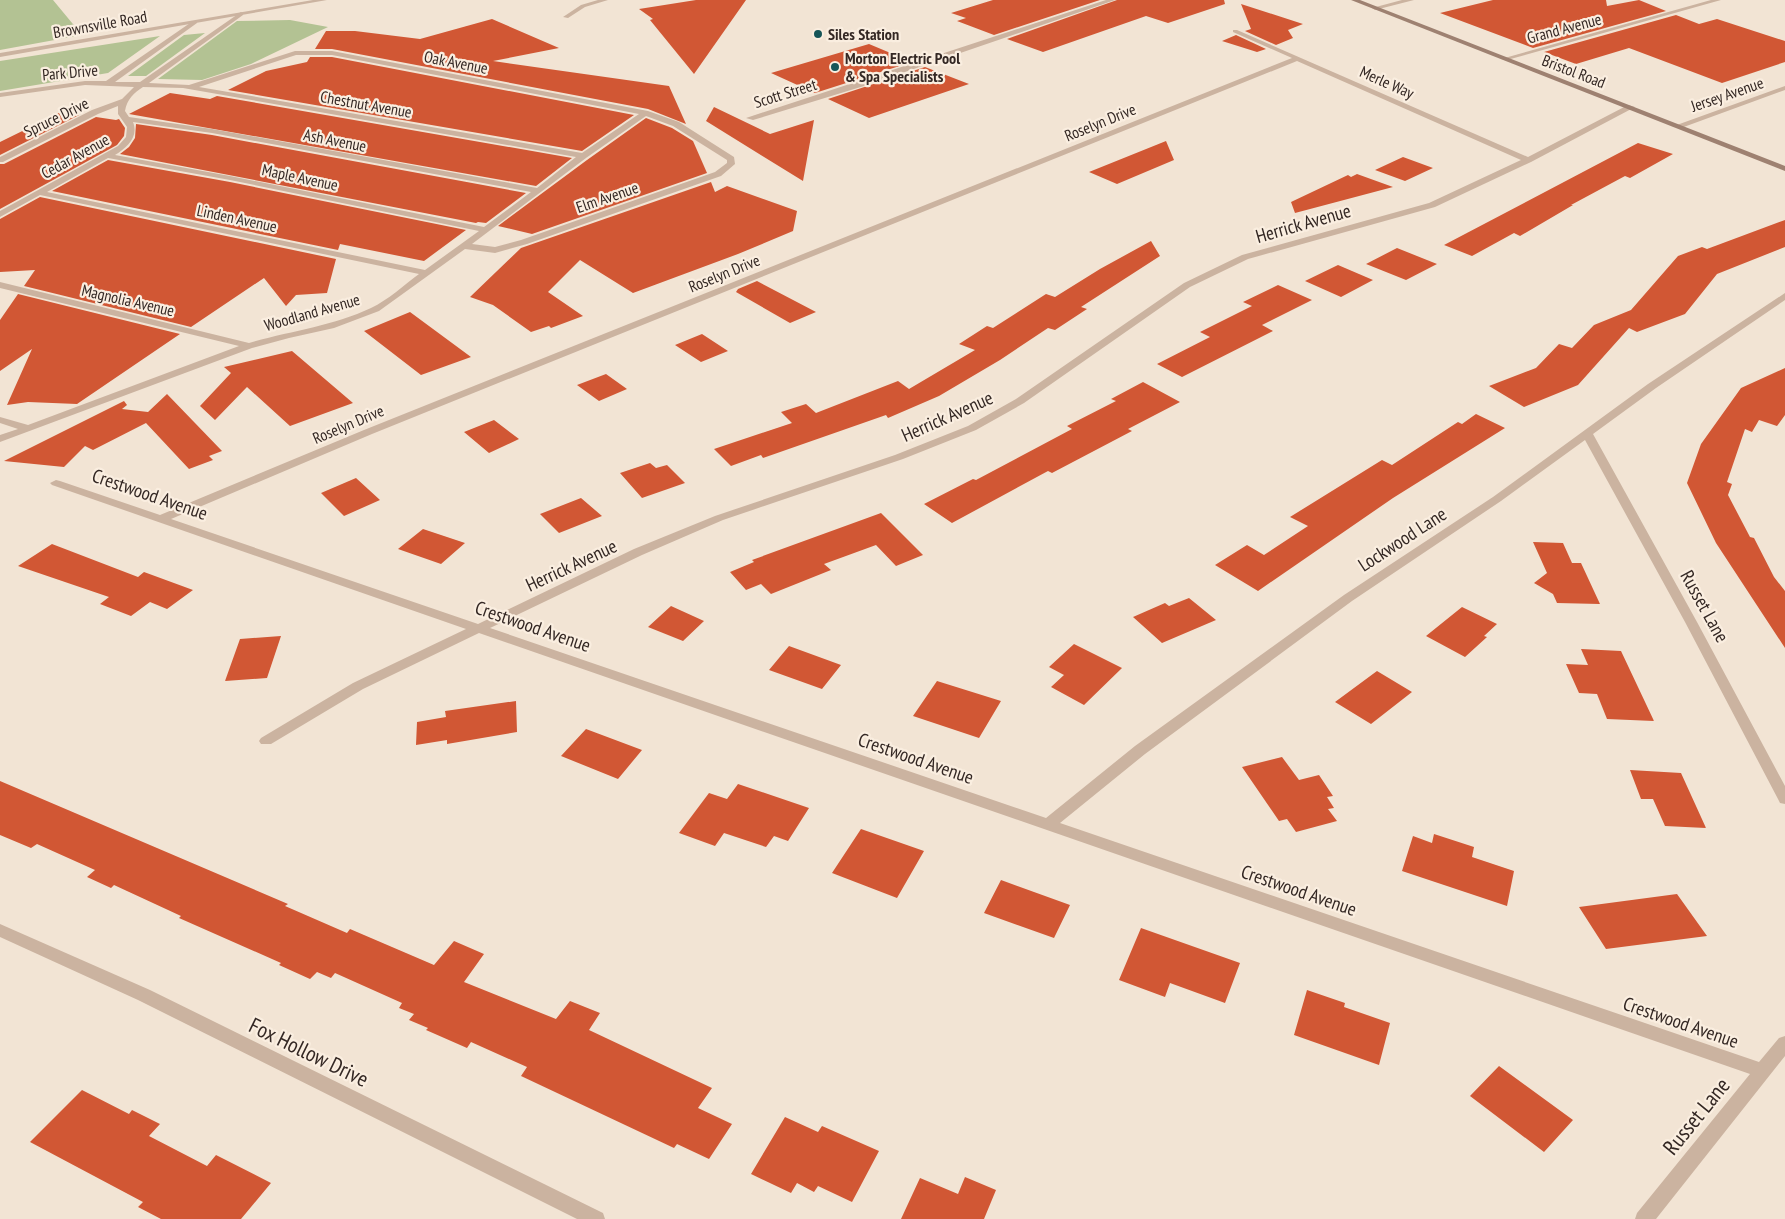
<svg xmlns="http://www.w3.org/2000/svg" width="1785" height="1219" font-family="'PT Sans Narrow',sans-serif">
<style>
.green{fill:#b3c293}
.building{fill:#d15734}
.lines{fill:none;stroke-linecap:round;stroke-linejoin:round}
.minor{fill:#cbb3a0;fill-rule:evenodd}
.tertiary{fill:#cbb3a0;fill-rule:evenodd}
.secondary{fill:#9e8171;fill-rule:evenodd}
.poi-dot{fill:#165558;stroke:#faeee0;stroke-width:2}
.labels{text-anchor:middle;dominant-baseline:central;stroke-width:4.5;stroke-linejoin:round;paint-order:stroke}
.far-street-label{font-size:16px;fill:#342824;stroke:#faeee0}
.far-poi-label{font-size:16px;font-weight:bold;fill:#342824;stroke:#faeee0;text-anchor:start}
.street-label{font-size:19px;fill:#342824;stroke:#faeee0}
.near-street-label{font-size:22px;fill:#342824;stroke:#faeee0}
</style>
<rect width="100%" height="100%" fill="#f2e4d4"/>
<!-- green -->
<path class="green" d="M0,0H53L82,35L0,50Z
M290,20L328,27L251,64L202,80L158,79L237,21Z
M205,33L146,76H128L184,35Z
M160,36L108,73L0,91V61Z"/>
<!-- building -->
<path class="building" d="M696,0H746L694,74L650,20L653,19L639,9Z
M993,0H1100L994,35L957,21L966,18L951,13Z
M1117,0H1224L1225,4L1168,23L1146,16L1043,52L1007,39Z
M1493,0H1606L1607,6L1639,0L1666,11L1533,48L1440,13Z
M1241,4L1303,24L1288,30L1293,38L1276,45L1245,31L1251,29Z
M1676,15L1699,24L1717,19L1785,41V62L1722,83L1629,48L1576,64L1544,52Z
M492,19L559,48L493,61L669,86L686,124L648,109L332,49H315L326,31H355L420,39Z
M1236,35L1266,49L1257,52L1222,41Z
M869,44L912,62L815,93L771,73Z
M310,57H332L634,115L582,151L228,90L266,71L307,62Z
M925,67L969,84L869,118L828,99Z
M170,93L210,99L217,96L572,158L536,186L129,114Z
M714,107L770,134L814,120L803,181L706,121Z
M61,112L79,115L0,155V142Z
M96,117L116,120L119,119L125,128L124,136L117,145L0,209V164H4Z
M646,118L672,128L693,141L707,173L532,234L498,226L587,160Z
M136,124L212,135L526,193L486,223L478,222L476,223L120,154L129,147L135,138Z
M1166,141L1174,160L1117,184L1089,172Z
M1638,143L1673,154L1630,178L1625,176L1571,205H1573L1520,236L1514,233L1472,256L1444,245Z
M1403,157L1433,168L1405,181L1375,170Z
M108,160L230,182L466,230L424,261L340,244L338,250L52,191Z
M1357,174L1393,187L1295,213L1291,202L1348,175L1351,177Z
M711,182L715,192L727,186L797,211L793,231L738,254L633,293L580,260L548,292L583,316L551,328L549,326L531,332L493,305L470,297L521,248Z
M40,197L336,259L327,293L296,295L286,306L264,278L191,327L24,286L35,270L0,272V219Z
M1785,220V247L1717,274L1685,314L1637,332L1629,328L1578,385L1524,407L1489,386L1536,368L1559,344L1572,348L1594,325L1631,310L1678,256L1702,247L1707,249Z
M1151,241L1160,256L1081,307L1087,309L1055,330L1048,328L1000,360L939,396L888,418L886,415L763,458L761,455L731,466L714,449L792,423L781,412L806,404L816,413L898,381L909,389L975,350L959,344L987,326L993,328L1046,294L1055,297L1100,269Z
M1397,248L1437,264L1406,280L1366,264Z
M1338,265L1373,280L1341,297L1305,281Z
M757,281L816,312L790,323L736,292L738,289Z
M1278,285L1312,300L1262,325L1273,331L1182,377L1157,364L1210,337L1200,332L1252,306L1243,302Z
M18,294L180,334L77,404L28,402L7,405L32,349L0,371V320Z
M410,312L471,357L421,375L364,331Z
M702,334L728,351L701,362L675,345Z
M292,351L353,403L290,426L247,387L215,420L200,406L231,373L224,367Z
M1785,368V415L1777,426L1759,420L1752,432L1745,429L1727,482L1732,484L1728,495L1750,537L1754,538L1774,577L1785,591V648L1716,543L1687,483L1701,444L1741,388Z
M606,374L627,389L599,401L577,385Z
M1143,382L1180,402L1128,429L1132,431L1052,473L1048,471L952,523L924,504L973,479L976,480L1072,429L1067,426L1116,401L1111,399Z
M167,394L222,451L209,456L213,460L189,469L146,423L93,450L85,446L64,467L4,461L124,401L127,405L122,409L148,412Z
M1476,414L1505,428L1393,498L1258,591L1215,565L1247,545L1264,555L1308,526L1290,517L1382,460L1392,465L1458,422L1462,424Z
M494,420L519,439L489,453L464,432Z
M650,463L656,468L667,465L685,483L642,498L620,473Z
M356,478L380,500L344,516L321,493Z
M581,498L602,516L559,533L540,514Z
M881,513L923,555L896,566L876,545L824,564L831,570L771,594L761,584L746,590L730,572L754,562L752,560Z
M423,529L465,543L441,564L398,549Z
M1533,542L1563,543L1572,563H1581L1600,604L1557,603L1553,594L1534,583L1547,573Z
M52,544L138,577L144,572L193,590L167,609L150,602L131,616L100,604L109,597L18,566Z
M1189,598L1216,620L1162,643L1133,617L1165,603L1169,606Z
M671,606L704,621L683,641L648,627Z
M1462,607L1497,624L1484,636L1487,637L1465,657L1426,636Z
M281,636L267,678L225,681L240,639Z
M1074,644L1122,668L1084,705L1051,687L1064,675L1049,667Z
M789,646L841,665L822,689L769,670Z
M1581,649L1621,651L1654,721L1607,719L1597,694L1579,693L1566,664L1588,665Z
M1377,671L1412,692L1371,724L1335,702Z
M937,681L1001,701L979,738L913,716Z
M516,701L517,732L447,744V740L416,745L417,722L446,717L445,711Z
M586,729L642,750L618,779L561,756Z
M1282,757L1299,780L1319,775L1333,796L1327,797L1334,808L1328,809L1337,821L1296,832L1287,819L1279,821L1242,767Z
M1630,770L1681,773L1706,828L1665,826L1653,799H1641Z
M0,781L288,904L285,906L347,933L350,929L434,965L454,941L484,954L464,982L556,1019L570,1001L600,1013L589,1030L712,1088L698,1108L732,1124L709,1159L677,1144L674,1148L521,1076L527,1067L471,1042L467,1048L426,1030L428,1028L409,1020L414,1014L399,1008L402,1003L335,973L331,978L317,972L310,979L279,965L281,963L179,918L181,916L114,885L111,888L87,877L95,870L37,844L31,848L0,835Z
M738,784L809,808L788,841L774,836L766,847L724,833L715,846L679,833L709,793L727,799Z
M861,829L924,851L897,898L832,873Z
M1434,834L1474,847L1472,857L1514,871L1507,906L1402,871L1413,836L1432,843Z
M1001,880L1070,905L1054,938L984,913Z
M1677,894L1707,936L1606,949L1579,907Z
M1141,928L1240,963L1225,1003L1170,983L1165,997L1119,980Z
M1307,990L1345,1003L1344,1007L1390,1023L1379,1065L1294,1035Z
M1499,1066L1573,1120L1544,1152L1470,1096Z
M82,1090L129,1114L132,1110L160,1124L149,1136L207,1166L216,1155L271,1183L241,1219H161L138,1207L143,1202L30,1142Z
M785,1117L818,1132L822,1126L879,1151L852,1202L818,1186L814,1192L797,1183L791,1193L751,1174Z
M965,1177L996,1190L984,1219H901L920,1178L958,1194Z"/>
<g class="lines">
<!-- minor -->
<path class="minor" d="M598,0H608L585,7L568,18L563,17L581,5Z
M1106,0H1115L864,86L753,120L746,118Z
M1402,0H1414L1375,10L1372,8Z
M1711,0H1721L1507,60L1501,59Z
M241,12L243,13V15L149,83L189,85L295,51H332L648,111L679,122L734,157L735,164L721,176L527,244L495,253L465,249L379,311L334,328L289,338L252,348L0,442V435L18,429L0,423V417L28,425L239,346L0,288V282L249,343C290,331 333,326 371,308C388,300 404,285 419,274L40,195L0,217V211L118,146L126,137L127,127L118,114V106L98,114L3,162H0V157L92,110L122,99L134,87L85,85L0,97V93L85,81H106L193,21H197V23L115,82H140ZM296,55H332L639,114L582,153L199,87ZM143,87L183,88L576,157L537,188L212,129L129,117L125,111C127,99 134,93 143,87ZM646,116L673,126L727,160V163L715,172L521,240L495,247L472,244L586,158ZM133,122L212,133L531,192L484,227L230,176L115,155C127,148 139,137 133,122ZM108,158L230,180L479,231L425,270L47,192Z
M1233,30H1237L1528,157L1628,105L1635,107L1531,162L1435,207L1248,259L1190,287L1024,403L976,430L903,459L723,520L642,555L490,628L1046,818L1135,746L1344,595L1493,497L1648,384L1785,293V300L1656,388L1593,434L1697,622L1785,786V804L1780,803L1778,799L1685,622L1585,440L1501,501L1352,601L1145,754L1060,823L1759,1062L1779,1038L1785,1036V1056L1656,1219H1635L1637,1213L1750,1074L479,633L363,689L271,744H261L259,741L261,738L353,683L466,629L52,485L50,483L56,480L60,481L160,515L364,430L1292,58L1233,32ZM1297,61L1521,160L1429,203L1242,255L1184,283L1016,399L968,426L895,455L715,516L634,549L478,624L171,519L372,434Z
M1785,86V90L1681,128L1674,126Z
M0,924L150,990L603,1213L605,1219H577L138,1000L0,937Z"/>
<!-- tertiary -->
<path class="tertiary" d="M313,0H327L0,57V53Z"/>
<!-- secondary -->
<path class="secondary" d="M1351,0H1360L1785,166V171Z"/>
</g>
<!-- markers -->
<g class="poi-dot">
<circle cx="818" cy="34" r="5"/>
<circle cx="835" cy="67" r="5"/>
</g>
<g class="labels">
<!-- far-street labels -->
<g class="far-street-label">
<text transform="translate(100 24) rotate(-10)">Brownsville Road</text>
<text transform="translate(1564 28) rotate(-15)">Grand Avenue</text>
<text transform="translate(456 62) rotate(11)">Oak Avenue</text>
<text transform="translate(1574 71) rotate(21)">Bristol Road</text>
<text transform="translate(70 72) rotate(-5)">Park Drive</text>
<text transform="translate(1387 82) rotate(24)">Merle Way</text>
<text transform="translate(785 93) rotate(-17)">Scott Street</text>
<text transform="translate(1727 94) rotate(-19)">Jersey Avenue</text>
<text transform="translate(366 104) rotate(10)">Chestnut Avenue</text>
<text transform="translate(56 117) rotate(-26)">Spruce Drive</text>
<text transform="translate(1100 122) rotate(-22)">Roselyn Drive</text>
<text transform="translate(335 140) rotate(11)">Ash Avenue</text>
<text transform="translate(75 156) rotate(-29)">Cedar Avenue</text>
<text transform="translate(300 177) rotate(12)">Maple Avenue</text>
<text transform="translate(607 197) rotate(-19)">Elm Avenue</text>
<text transform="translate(237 218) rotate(12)">Linden Avenue</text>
<text transform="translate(724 273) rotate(-22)">Roselyn Drive</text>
<text transform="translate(128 300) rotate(13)">Magnolia Avenue</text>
<text transform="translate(312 312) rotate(-16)">Woodland Avenue</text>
<text transform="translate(348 424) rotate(-23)">Roselyn Drive</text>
</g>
<!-- far-poi labels -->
<g class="far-poi-label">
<text x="828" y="34">Siles Station</text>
<text x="845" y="58">Morton Electric Pool<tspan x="845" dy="18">&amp; Spa Specialists</tspan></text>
</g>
<!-- street labels -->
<g class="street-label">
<text transform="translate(1303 223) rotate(-16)">Herrick Avenue</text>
<text transform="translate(947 416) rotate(-24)">Herrick Avenue</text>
<text transform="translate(150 494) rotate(19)">Crestwood Avenue</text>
<text transform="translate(1402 539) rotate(-33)">Lockwood Lane</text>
<text transform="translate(571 565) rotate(-25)">Herrick Avenue</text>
<text transform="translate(1705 606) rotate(61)">Russet Lane</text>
<text transform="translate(533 626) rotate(19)">Crestwood Avenue</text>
<text transform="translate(916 758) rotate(19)">Crestwood Avenue</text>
<text transform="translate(1299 890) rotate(19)">Crestwood Avenue</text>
<text transform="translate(1681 1022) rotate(19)">Crestwood Avenue</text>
</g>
<!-- near-street labels -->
<g class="near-street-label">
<text transform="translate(309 1052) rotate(26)">Fox Hollow Drive</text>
<text transform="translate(1696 1116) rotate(-51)">Russet Lane</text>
</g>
</g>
</svg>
